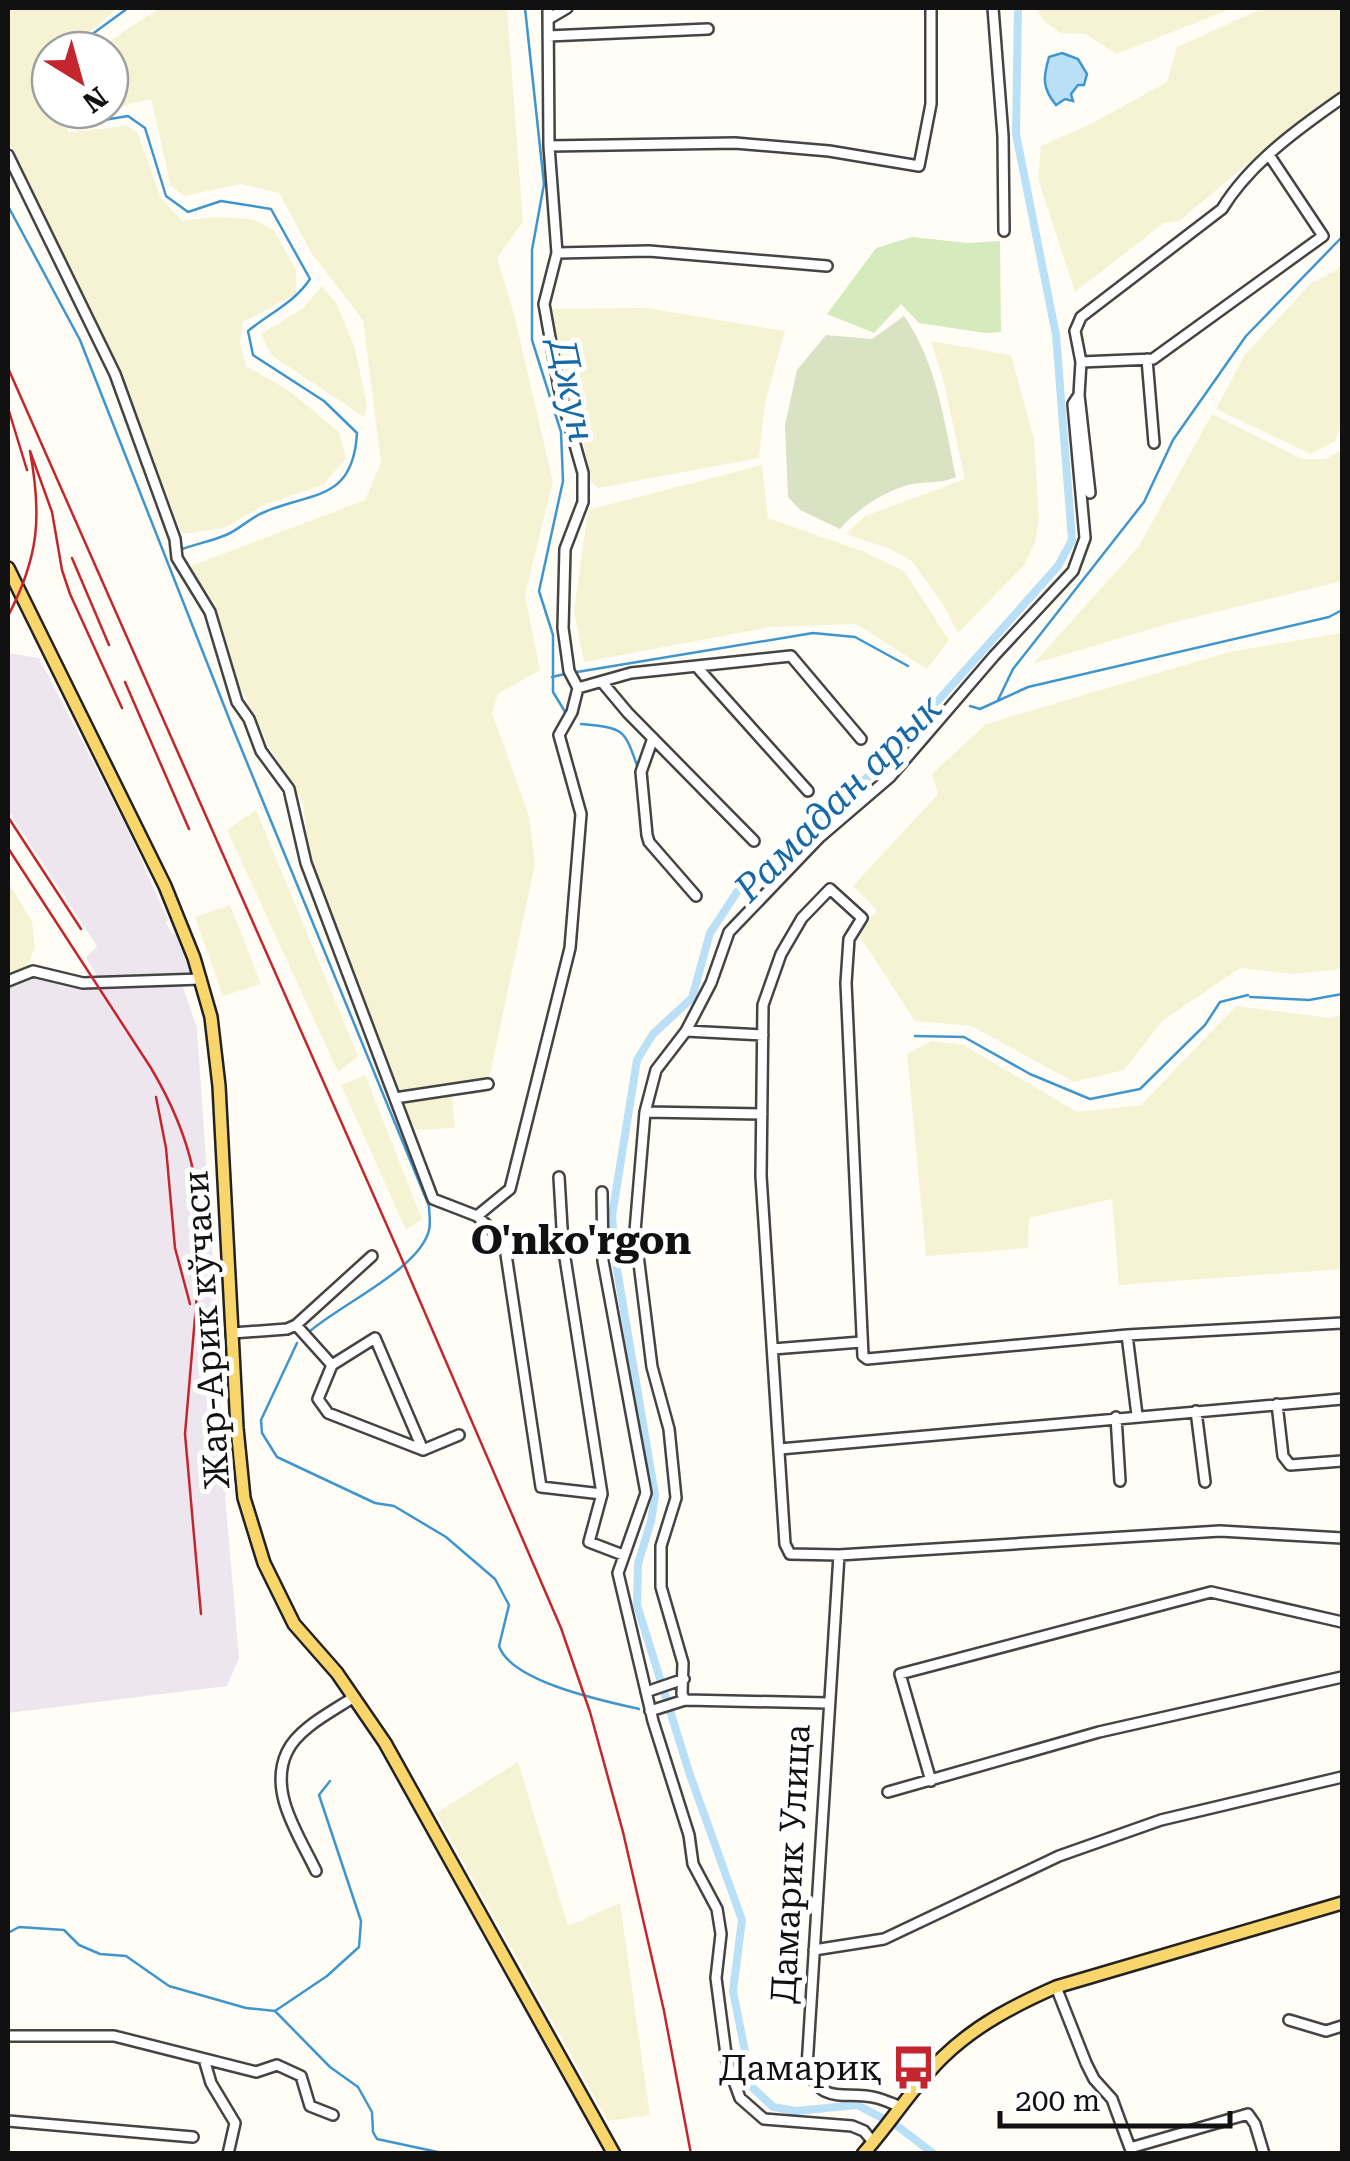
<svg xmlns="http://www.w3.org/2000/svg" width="1350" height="2161" font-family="'Roboto Serif',serif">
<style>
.industrial{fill:#eee6ef}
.farmland{fill:#f6f3d4}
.green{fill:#d5ebbd}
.cemetery{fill:#d9e3c4}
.water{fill:#b9e0f7;stroke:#3f96cf;stroke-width:2.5}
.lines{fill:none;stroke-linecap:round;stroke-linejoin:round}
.stream{stroke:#3f96cf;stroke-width:2.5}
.canal{stroke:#b9e0f7;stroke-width:8}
.minor-casing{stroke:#444;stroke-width:14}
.major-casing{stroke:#222;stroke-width:16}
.minor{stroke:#fff;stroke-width:9}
.major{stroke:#f9d66b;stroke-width:11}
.rail{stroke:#c4262e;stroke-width:2.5}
.labels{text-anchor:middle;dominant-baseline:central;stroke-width:10;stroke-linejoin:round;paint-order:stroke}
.street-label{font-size:35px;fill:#111;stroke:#fff}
.poi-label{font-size:35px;fill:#111;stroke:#fff;text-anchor:end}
.water-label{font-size:38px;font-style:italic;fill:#1768a6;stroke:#fff}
.quarter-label{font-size:40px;font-weight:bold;fill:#111;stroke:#fff}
</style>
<rect width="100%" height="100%" fill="#fffdf5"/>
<!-- industrial -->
<path class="industrial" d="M8,653L39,658L127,828L168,920L166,922L171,933L180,936L192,972L99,979L86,958L97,946L8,810Z
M35,974L87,986L181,982L197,1028L216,1307L208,1331L235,1492L225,1494L239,1658L227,1686L8,1713V984Z"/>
<!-- farmland -->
<path class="farmland" d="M8,8H118L68,50H50V110H54L69,132L127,126L137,132L161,198L182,221L214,217L252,219L274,230L296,270V294L243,322L240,343L246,366L288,390L339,432L346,458L323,485L264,505L224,528L182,534L125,385L8,139Z
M160,8H507L523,222L497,258L514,314L553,482L525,595L540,670L498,694L492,713L529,816L535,864L486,1093L452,1096L455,1128L415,1130L309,855L303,802L271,750L239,684L215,604L188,567L365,500L381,463L363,320L312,254L279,193L241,184L184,196L171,186L151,99L110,109V50H96Z
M1036,8H1233L1117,54L1085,34L1061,33L1044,21Z
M1263,8H1342V90L1316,107L1179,221L1164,223L1075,292L1038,179L1041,146L1091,124L1167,82L1177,47Z
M1342,261V425L1334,442L1311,454L1216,409L1244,356L1311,283L1337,270Z
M322,286L336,303L355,348L367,406L364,417L271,355L261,334L303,308Z
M647,308L785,331L765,403L759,458L598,488L591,482L581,430L565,390L548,309Z
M931,341L1011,355L1034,439L1039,520L1035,543L1024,565L958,633L942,603L912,561L890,549L846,534L865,516L965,479L943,379Z
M1212,414L1302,459H1325L1342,450V581L1168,624L1033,664L1139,546Z
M762,465L768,518L862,551L904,571L949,640L927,669L856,624L770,627L584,662L574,611L588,510Z
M1342,633V969L1293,974L1240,968L1163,1020L1124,1070L1074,1082L971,1026L915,1021L858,934L877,910L853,886L938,794L932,774L986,724L1229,652Z
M256,810L358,1056L338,1072L227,830Z
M8,882L32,921L35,947L28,965L8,974Z
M230,905L261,984L223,996L195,917Z
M1236,1006L1330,1018L1342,1014V1269L1119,1285L1112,1199L1029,1218L1028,1248L926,1256L907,1054L932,1041L964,1045L1077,1112L1141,1105Z
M365,1075L422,1219L406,1230L341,1085Z
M518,1762L568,1926L620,1903L650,2115L608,2121L436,1813Z"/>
<!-- green -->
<path class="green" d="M912,237L968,243L1000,241L1001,332L985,333L919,323L901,304L874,333L827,314L876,248Z"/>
<!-- cemetery -->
<path class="cemetery" d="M904,316C937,363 944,421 956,477C940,484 924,481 908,485C883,492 856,510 840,529L800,510L788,497L785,425L797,370L826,335L872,339Z"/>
<!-- water -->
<path class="water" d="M1062,53L1078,59L1087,74L1084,85H1078L1071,94L1073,101L1065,99L1056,105C1042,88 1043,78 1049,57Z"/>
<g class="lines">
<!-- stream -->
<path class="stream" d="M525,8L544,184L532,250V340L561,432L563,481L539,591L553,635V692L567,715
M76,50L80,43L128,8
M64,110L80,124L128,116L145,128L166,196L188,212L221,201L271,209L310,279C295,302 270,313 248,331L253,355L324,401L357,433C353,504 309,491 260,514C248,520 238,530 226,535C212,541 196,544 182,549
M8,206L80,340L232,726L429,1206C429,1213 431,1223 429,1230C420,1269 339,1305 309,1332
M577,672L813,633L855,637L908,666
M552,677L565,674
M998,700L1013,669L1144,502L1173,440L1246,336L1342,237
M970,706L980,709L1028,687L1329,617L1342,610
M581,724C626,728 624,729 639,771
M1250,997L1309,1000L1342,994
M915,1036L964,1037L1030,1074L1090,1099L1140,1089L1205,1025L1220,1002L1248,995
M297,1343L261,1420L262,1433L277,1457L375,1503L394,1506L446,1537L495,1579L509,1605L499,1646C511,1682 604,1701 639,1709
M8,1933L19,1927L64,1930L79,1945L100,1954L126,1956L169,1986L246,2008L275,2011L327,1976L359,1947L361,1921L319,1795L330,1781
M275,2011L330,2067L358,2087L372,2112L373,2132L377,2139L447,2154"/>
<!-- canal -->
<path class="canal" d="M934,2154L896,2125L857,2105L796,2111L773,2107L752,2087L733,1991L742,1920L690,1775L637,1605L638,1564L651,1521L655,1495L616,1263L612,1216L637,1060L653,1034L692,998L710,933L739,889L878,768L1058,566L1072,540L1056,335L1016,134L1018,8"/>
<defs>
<path id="minor" d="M993,8L1003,136L1004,231
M550,18L567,8
M548,36L708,29
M549,146L735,143L829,151L919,166L931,104V8
M8,155L115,374L175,539L177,558L210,612L237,702L249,719L261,751L289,789L306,863L433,1199L477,1216L504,1241L541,1487L602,1494
M557,253L649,251L827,266
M1147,359L1154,443
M1081,362L1153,359L1323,236L1269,155
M1090,493L1079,395L1081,362L1075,331L1081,317L1222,209C1250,163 1299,128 1342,98
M696,666L808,791
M602,682L628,713L754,841
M578,688L631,673L791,656L861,739
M653,738L641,772L647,835L649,842L696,896
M8,981L33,971L83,983L201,979
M686,1031L763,1035
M395,1098L488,1084
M645,1112L762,1114
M559,1177L563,1245L602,1494L589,1542L623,1555
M602,1192L603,1261L646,1493L618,1573L653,1721L689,1835L693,1864L717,1909L721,1934L716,1978L727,2062L740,2098L764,2119L852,2126L864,2131L873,2142
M477,1216L510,1189L570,948L581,814L559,735L572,712L578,688L569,671L563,628L565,549L583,502V473L559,388L544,304L557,253L549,146L548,8
M504,1241L563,1245
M1342,1323L1127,1335L867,1359L863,1356L846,983L849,939L862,918L830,889L802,918L781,954L763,1005L761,1176L785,1544L790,1554L839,1555L1220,1531L1342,1538
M296,1325L332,1365L318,1399L328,1413L423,1450L459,1435
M232,1333L287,1329L296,1325L372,1256
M1127,1335L1137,1415
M773,1349L861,1342
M332,1365L375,1338L423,1450
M1277,1404L1283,1456L1290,1465L1342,1461
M1196,1411L1205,1482
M1116,1417L1120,1481
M780,1449L1342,1399
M839,1555L807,2067C821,2107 846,2090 877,2098C885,2100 893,2104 901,2107
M646,1692L684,1679
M828,1703L685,1700L682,1694L683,1663L661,1587V1546L676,1498L669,1429L652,1367L635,1231L645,1112L656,1070L686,1031L711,983L729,932L820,837L890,777L994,656L1073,571L1085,538L1073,404L1079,395
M650,1711L685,1700
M931,1781L900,1674L1211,1592L1342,1622
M888,1792L1099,1732L1342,1677
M316,1871C299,1835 268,1792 287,1752C298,1728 333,1711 354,1697
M814,1950L884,1939L1059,1856L1161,1820L1342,1777
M1056,1987L1086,2063L1094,2079L1112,2099L1130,2148L1248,2114L1255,2124L1264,2154
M1289,2020L1326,2031L1342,2026
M8,2036H114L256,2072L277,2065L301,2076L310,2106L333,2115
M204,2059L211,2083L235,2123L228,2154
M8,2121L193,2137"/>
<path id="major" d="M8,568L165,886L194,958L211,1017L219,1086L237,1428L244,1498L264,1563L294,1624L337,1673L385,1743L614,2154
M863,2154C891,2123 913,2086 943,2057C976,2025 1015,2005 1056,1987L1342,1903"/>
</defs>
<!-- minor casing -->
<use href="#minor" class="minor-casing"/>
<!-- major casing -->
<use href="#major" class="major-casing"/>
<!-- minor -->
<use href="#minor" class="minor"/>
<!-- major -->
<use href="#major" class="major"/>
<!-- rail -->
<path class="rail" d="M8,368L400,1255L561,1628L590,1712L623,1832L664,2011L691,2154
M8,408L27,470
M72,558L109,645
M8,616C39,557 42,516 30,451L52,512L62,570L70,594L122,708
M125,682L189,829
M8,817L81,929
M8,848L151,1068C170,1100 185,1133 193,1170L197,1294L185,1434L201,1614
M156,1097L166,1148L175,1248L190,1304"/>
</g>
<!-- icons -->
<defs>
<symbol id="bus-bare" viewBox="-9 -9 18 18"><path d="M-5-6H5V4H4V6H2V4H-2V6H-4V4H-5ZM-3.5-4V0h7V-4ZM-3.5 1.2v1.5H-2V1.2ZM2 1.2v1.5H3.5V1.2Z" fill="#c4262e" stroke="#fff" stroke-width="2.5" paint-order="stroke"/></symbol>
</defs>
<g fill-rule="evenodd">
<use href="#bus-bare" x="882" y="2036" width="63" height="63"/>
</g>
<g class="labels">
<!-- street labels -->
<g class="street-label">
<text transform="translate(207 1330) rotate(-94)">Жар-Арик кўчаси</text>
<text transform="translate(791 1864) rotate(-87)">Дамарик Улица</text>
</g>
<!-- poi labels -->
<g class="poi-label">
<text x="881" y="2068">Дамариқ</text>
</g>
<!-- water labels -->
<g class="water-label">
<text transform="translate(572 390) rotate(78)">Джун</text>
<text transform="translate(838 798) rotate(-45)">Рамадан арык</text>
</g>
<!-- quarter labels -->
<g class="quarter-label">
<text x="581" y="1240">O'nko'rgon</text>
</g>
</g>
<!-- border -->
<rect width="1350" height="2161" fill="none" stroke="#111111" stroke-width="20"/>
<!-- north arrow -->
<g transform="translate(80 80) rotate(143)"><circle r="48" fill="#ffffff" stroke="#a0a0a0" stroke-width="2.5"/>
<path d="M0-8L18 38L0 25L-18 38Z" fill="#c4262e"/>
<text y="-15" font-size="28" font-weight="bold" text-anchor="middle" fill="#111111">N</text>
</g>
<!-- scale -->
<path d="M1000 2111v15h230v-15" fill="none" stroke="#111111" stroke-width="5"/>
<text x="1015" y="2111" font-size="30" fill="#111111" stroke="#ffffff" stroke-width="8" paint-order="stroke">200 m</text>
</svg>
